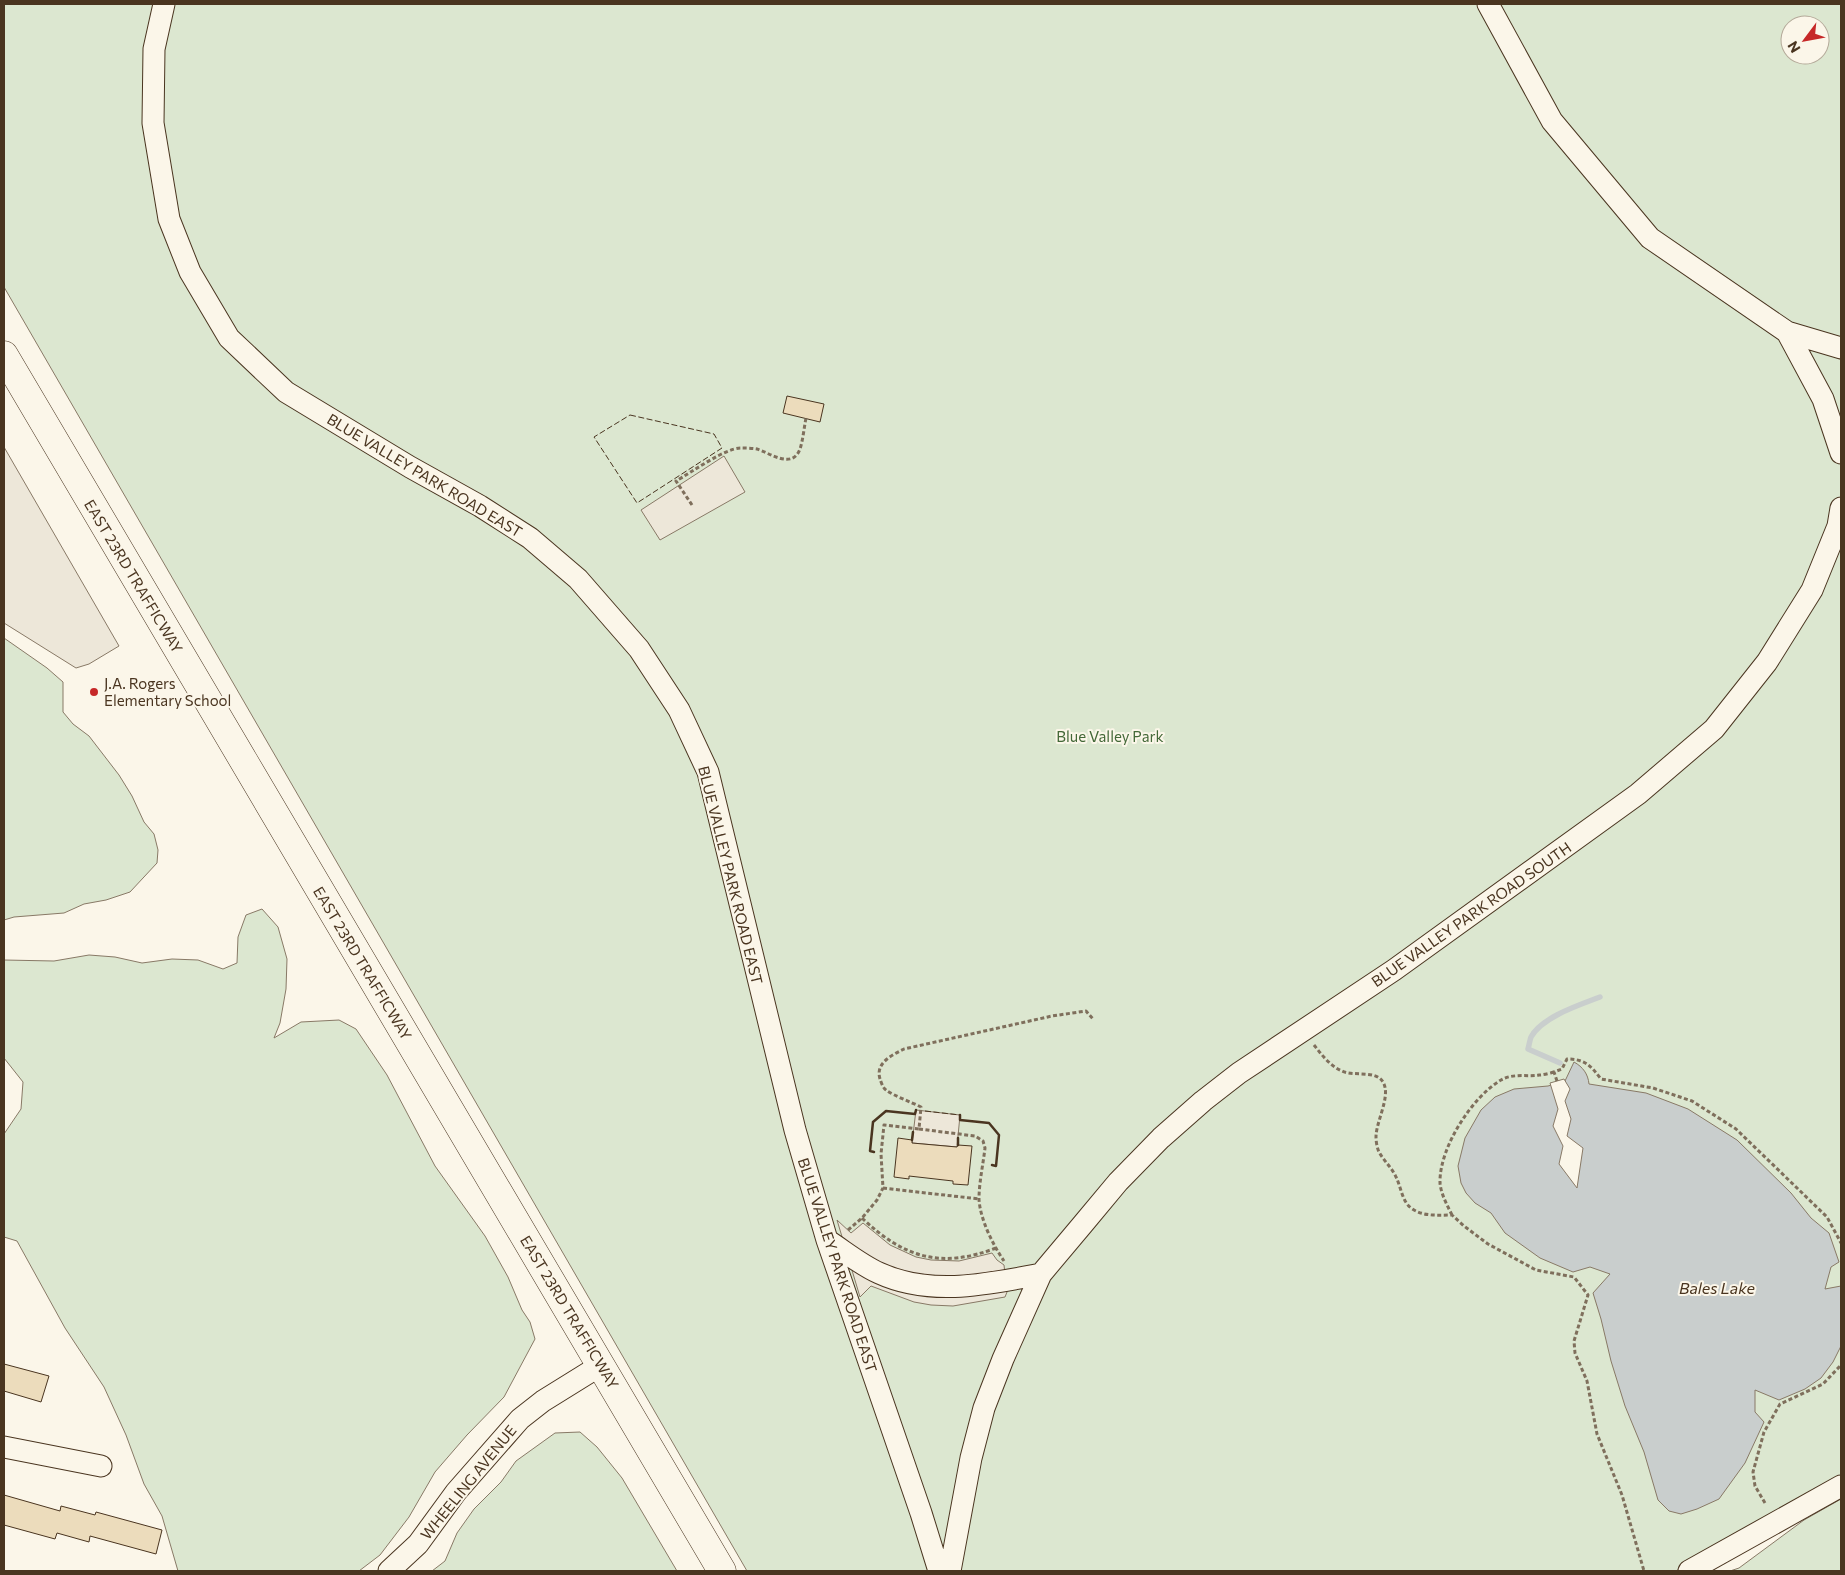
<svg xmlns="http://www.w3.org/2000/svg" width="1845" height="1575" font-family="Commissioner,sans-serif">
<style>
.green{fill:#dce7d0;stroke:#887966;fill-rule:evenodd}
.parking{fill:#ede7d9;stroke:#887966}
.water{fill:#c9cecd;stroke:#887966}
.pier{fill:#fbf6e9;stroke:#887966}
.lines{fill:none;stroke-linecap:round;stroke-linejoin:round}
.stream{stroke:#c9cecd;stroke-width:5.5}
.building{fill:#ecdcbc;stroke:#4a3520}
.minor-casing{stroke:#4a3520;stroke-width:23}
.major-casing{stroke:#4a3520;stroke-width:29}
.path{stroke:#7f6f5c;stroke-width:3;stroke-dasharray:4 2.5;stroke-linecap:butt}
.minor{stroke:#fbf6e9;stroke-width:21}
.major{stroke:#fbf6e9;stroke-width:28}
.fence{stroke:#4a3520;stroke-width:1;stroke-dasharray:6 2.5;stroke-linecap:butt}
.wall{stroke:#4a3520;stroke-width:2.5}
.poi-dot{fill:#c62828;stroke:#fbf6e9;stroke-width:2}
.labels{text-anchor:middle;dominant-baseline:central;stroke-width:4;stroke-linejoin:round;paint-order:stroke}
.street-label{font-size:15px;fill:#4a3520;stroke:#fbf6e9}
.poi-label{font-size:15px;fill:#4a3520;stroke:#fbf6e9;text-anchor:start}
.park-label{font-size:15px;fill:#436837;stroke:#fbf6e9}
.water-label{font-size:16px;font-style:italic;fill:#4a3520;stroke:#fbf6e9}
</style>
<rect width="100%" height="100%" fill="#fbf6e9"/>
<!-- green -->
<path class="green" d="M4,4H1841V1475L1676,1571H747L4,287ZM1790,25H1820V55H1790Z
M4,638L47,668L63,682V712L73,724L89,736L119,775L132,796L144,822L154,834L158,850L157,863L130,892L106,900L84,904L64,913L14,917L4,920Z
M262,909L278,927L287,959L286,989L280,1023L274,1038L301,1022L339,1020L356,1029L387,1075L435,1166L485,1236L508,1277L522,1310L530,1322L535,1339L504,1397L467,1435L435,1472L409,1517L380,1555L359,1571H178L162,1516L144,1484L126,1435L104,1387L65,1328L17,1241L4,1237V1134L21,1109L23,1082L4,1058V960L54,961L89,955L115,957L142,963L172,959L198,960L223,969L237,963L238,937L246,915Z
M580,1432L597,1447L622,1478L677,1571H432L445,1561L457,1533L474,1509L501,1482L516,1461L555,1433Z
M1841,1499V1571H1730L1739,1568L1804,1520Z"/>
<!-- parking -->
<path class="parking" d="M4,447L119,646L89,664L76,668L4,623Z
M724,456L745,492L660,540L641,510Z
M916,1110L960,1115L957,1147L912,1143Z
M837,1220L851,1233L863,1223L890,1245L916,1257L931,1260L959,1261L992,1253L997,1260L1004,1265L1007,1292L1005,1297L953,1306L931,1305L914,1302L871,1286L860,1297Z"/>
<!-- water -->
<path class="water" d="M1574,1062C1583,1067 1588,1074 1589,1084L1646,1093L1688,1109L1737,1140L1791,1193L1811,1218L1829,1233L1839,1262L1831,1267L1825,1289L1841,1286V1346L1833,1362L1821,1378L1805,1389L1779,1400L1755,1390V1412L1764,1422L1745,1463L1719,1499L1697,1509L1681,1514L1669,1511L1658,1500L1644,1452L1625,1406L1611,1361L1601,1319L1593,1293L1610,1274L1590,1267L1573,1272L1540,1258L1505,1233L1491,1213L1475,1203L1466,1193L1461,1183L1458,1166L1465,1138L1481,1110L1495,1097L1514,1089L1548,1086L1565,1081Z"/>
<!-- pier -->
<path class="pier" d="M1564,1079L1570,1089L1565,1101L1571,1119L1567,1136L1583,1148L1577,1188L1559,1164L1563,1146L1553,1126L1558,1109L1550,1083Z"/>
<g class="lines">
<!-- stream -->
<path class="stream" d="M1560,1063L1528,1049C1529,1045 1530,1040 1531,1037C1542,1017 1579,1005 1600,997"/>
</g>
<!-- building -->
<path class="building" d="M787,396L824,404L820,422L783,413Z
M898,1138L912,1140V1143L957,1147L958,1145L972,1146L968,1185L953,1184V1181L909,1176V1179L894,1177Z
M4,1364L49,1376L41,1402L4,1391Z
M4,1495L60,1511L61,1506L95,1515L96,1512L162,1530L156,1554L90,1536L89,1542L57,1533L55,1539L4,1525Z"/>
<g class="lines">
<defs>
<path id="minor" d="M164,4L154,49L153,123L169,219L190,272L229,338L286,392L410,467L480,506L530,538L578,579L639,649L679,710L708,772L795,1130L827,1240L921,1513L939,1571
M1488,4L1552,121L1650,238L1787,332L1823,399L1841,453
M1787,332L1841,348
M827,1240C844,1251 861,1265 879,1273C931,1297 988,1284 1041,1274
M4,1447L101,1466
M389,1571L418,1544L456,1492L520,1419L543,1401L601,1365
M950,1571L971,1458L984,1408L1003,1359L1041,1274L1083,1224L1118,1182L1161,1138L1203,1101L1239,1073L1394,970L1638,794L1714,729L1767,662L1812,590L1838,526L1841,508
M1689,1571L1841,1486"/>
<path id="major" d="M4,355L722,1571"/>
</defs>
<!-- minor casing -->
<use href="#minor" class="minor-casing"/>
<!-- major casing -->
<use href="#major" class="major-casing"/>
<!-- path -->
<path class="path" d="M692,505L676,481C692,472 725,448 741,448C746,448 752,448 757,449C770,453 792,470 800,449C803,440 804,428 806,418
M1314,1045C1322,1055 1330,1066 1342,1071C1354,1077 1378,1069 1384,1084C1390,1098 1376,1122 1376,1137C1376,1141 1377,1148 1379,1152C1384,1161 1392,1168 1396,1177C1401,1187 1402,1201 1411,1208C1423,1217 1438,1215 1452,1215L1464,1226L1488,1244L1536,1270L1574,1277L1588,1295L1574,1341L1575,1353L1587,1381L1597,1434L1622,1495L1644,1571
M1557,1081L1554,1072L1562,1069L1567,1059C1585,1059 1591,1066 1601,1079L1653,1088L1692,1101L1736,1129L1827,1217L1841,1243
M919,1129L975,1136L983,1141L985,1148C983,1165 979,1183 979,1199C980,1219 993,1245 1004,1261
M883,1188L979,1199
M1452,1215C1447,1205 1441,1194 1440,1183C1439,1148 1472,1097 1501,1080C1513,1073 1527,1077 1539,1075C1544,1075 1550,1073 1554,1072
M862,1218C904,1258 941,1269 996,1248
M848,1230L862,1218L877,1200L883,1188L881,1154L884,1125L919,1129L921,1107C911,1102 894,1096 886,1090C883,1088 881,1082 880,1079C875,1063 892,1055 904,1049L1052,1016L1086,1011L1093,1019
M1765,1503L1755,1486L1753,1472L1764,1432L1780,1404L1823,1384L1841,1365"/>
<!-- minor -->
<use href="#minor" class="minor"/>
<!-- major -->
<use href="#major" class="major"/>
<!-- fence -->
<path class="fence" d="M630,415L714,434L722,448L637,503L594,437Z
M925,1111L960,1115"/>
<!-- wall -->
<path class="wall" d="M960,1115V1120L989,1123L999,1135L996,1166L992,1165
M912,1140L913,1132
M958,1145V1138
M874,1152L870,1151L873,1122L886,1111L915,1114L916,1110"/>
</g>
<!-- markers -->
<circle class="poi-dot" cx="94" cy="692" r="5"/>
<g class="labels">
<!-- street labels -->
<g class="street-label">
<text transform="translate(425 475) rotate(31)">BLUE VALLEY PARK ROAD EAST</text>
<text transform="translate(134 576) rotate(59)">EAST 23RD TRAFFICWAY</text>
<text transform="translate(731 875) rotate(76)">BLUE VALLEY PARK ROAD EAST</text>
<text transform="translate(1471 914) rotate(-35)">BLUE VALLEY PARK ROAD SOUTH</text>
<text transform="translate(363 963) rotate(59)">EAST 23RD TRAFFICWAY</text>
<text transform="translate(838 1265) rotate(72)">BLUE VALLEY PARK ROAD EAST</text>
<text transform="translate(570 1312) rotate(59)">EAST 23RD TRAFFICWAY</text>
<text transform="translate(468 1482) rotate(-51)">WHEELING AVENUE</text>
</g>
<!-- poi labels -->
<g class="poi-label">
<text x="104" y="683">J.A. Rogers<tspan x="104" dy="17">Elementary School</tspan></text>
</g>
<!-- park labels -->
<g class="park-label">
<text x="1110" y="736">Blue Valley Park</text>
</g>
<!-- water labels -->
<g class="water-label">
<text x="1717" y="1287">Bales Lake</text>
</g>
</g>
<!-- border -->
<rect width="1845" height="1575" fill="none" stroke="#4a3520" stroke-width="10"/>
<!-- north arrow -->
<g transform="translate(1805 40) rotate(238)"><circle r="24" fill="#fbf6e9" stroke="#b4a999"/>
<path d="M0-4L9 19L0 12L-9 19Z" fill="#c62828"/>
<text y="-8" font-size="14" font-weight="bold" text-anchor="middle" fill="#4a3520">N</text>
</g>
</svg>
